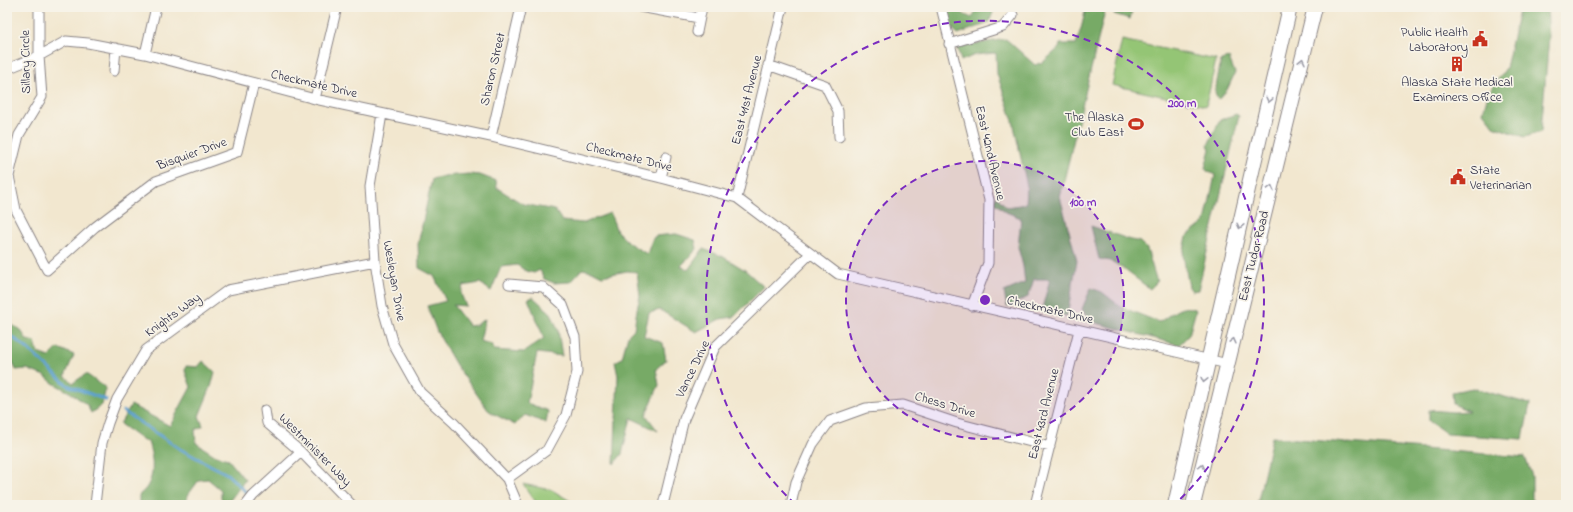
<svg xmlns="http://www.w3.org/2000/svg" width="1573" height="512" font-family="'Indie Flower',sans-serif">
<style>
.green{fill:#94c575;stroke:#5b7458}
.forest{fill:#7a6;stroke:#4c6650}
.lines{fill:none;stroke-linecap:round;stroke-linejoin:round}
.stream{stroke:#5da1d1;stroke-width:3}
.minor-casing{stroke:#8a8485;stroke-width:11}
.primary-casing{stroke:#8a8485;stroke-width:16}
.minor{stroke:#fff;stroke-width:9}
.primary{stroke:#fff;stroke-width:14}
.oneway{stroke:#9c9ca7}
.ring{fill:none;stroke:#7b2cbf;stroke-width:2;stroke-dasharray:7 5}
.labels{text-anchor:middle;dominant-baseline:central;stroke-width:3.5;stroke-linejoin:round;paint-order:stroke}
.poi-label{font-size:13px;fill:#22223b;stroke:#f7f3e8;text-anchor:end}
.street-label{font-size:13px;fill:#22223b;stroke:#f7f3e8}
.centre{fill:#7b2cbf;stroke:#f7f3e8;stroke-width:2}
.ring-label{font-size:12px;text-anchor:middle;font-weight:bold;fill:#7b2cbf;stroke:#f7f3e8;stroke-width:3.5;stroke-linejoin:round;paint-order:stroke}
</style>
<rect width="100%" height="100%" fill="#f7f3e8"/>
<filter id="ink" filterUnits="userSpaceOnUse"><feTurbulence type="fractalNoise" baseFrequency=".025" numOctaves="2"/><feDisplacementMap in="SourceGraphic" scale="8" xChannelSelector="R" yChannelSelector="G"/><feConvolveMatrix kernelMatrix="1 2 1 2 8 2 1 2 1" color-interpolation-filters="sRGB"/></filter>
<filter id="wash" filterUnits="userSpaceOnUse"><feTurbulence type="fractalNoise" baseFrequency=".012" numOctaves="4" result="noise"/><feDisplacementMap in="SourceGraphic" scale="16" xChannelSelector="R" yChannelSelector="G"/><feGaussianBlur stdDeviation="0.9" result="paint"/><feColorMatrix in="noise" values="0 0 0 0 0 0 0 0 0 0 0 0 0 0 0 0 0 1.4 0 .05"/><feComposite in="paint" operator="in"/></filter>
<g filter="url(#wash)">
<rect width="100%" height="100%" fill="#f2e7cf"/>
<!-- green -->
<path class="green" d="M1122,40L1216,60L1206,106L1112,85Z
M523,484L552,490L577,505H538Z"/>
<!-- forest -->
<path class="forest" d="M944,7H955L965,15L972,18L978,7H995L989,23L958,34L947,24Z
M1086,7H1106L1060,197L1077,261L1067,316L1041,312L1050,279H1034L1028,297L1007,307L1004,292L1025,283L1023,266L1018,247L1021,218L1006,212L995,203L996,196L1007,207L1026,204L1027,186L1013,121L997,74L996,53L975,55L961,61L957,47L1006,39L1035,65L1040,63L1041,64L1059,48L1060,44H1076L1082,25Z
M1116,7H1133L1130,19L1114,14Z
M1516,7H1547L1549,37L1541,132L1525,137L1495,127L1483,112L1488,94L1506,68L1519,10Z
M1229,58L1235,73L1227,90L1218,100L1215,92L1221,60Z
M1236,114L1239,116L1198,290L1192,291L1189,287L1183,255L1187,236L1205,222L1215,175L1207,171L1205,168L1210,149L1208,145L1220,120Z
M469,174L480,175L496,181L497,188L523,204L555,210L562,221L584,223L610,213L617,231L629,243L647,254L652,240L655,236L676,234L695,240L697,249L681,266L688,270L703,249L722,256L745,270L764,287L734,317L720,319L696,332L660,310L649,313L644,336L663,343L666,360L656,369L659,385L646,415L658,431L631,418L622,454L614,464L618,376L615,362L622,358L628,335L634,329L637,309L640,296L637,272L627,271L602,276L592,271L582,269L570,282L554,283L544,279L540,270L534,273L526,271L517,265L501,267L491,291L480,283L463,286L461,294L466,306L453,305L469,326L476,325L485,319L480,341L491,344L494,350L524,352L544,338L528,299L533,297L551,313L558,330L562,356L537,353L527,403L548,411L546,423L525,415L515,425L494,414L488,410L456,365L437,332L427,306L446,301L434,276L419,268L418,244L432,179L444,176Z
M1091,226L1128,239L1140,242L1147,249L1157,282L1150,289L1121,267L1111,261L1099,259Z
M1091,288L1102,292L1121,307L1159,322C1171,315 1182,302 1196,310L1189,335L1179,345L1089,321L1082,309Z
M7,323L20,329L27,340L35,342L38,353L49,357L58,348L74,355L65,376L73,383L86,374L106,388L102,405L91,413L87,405L71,393L53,383L45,376L39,374L27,369L16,370L7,349Z
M203,361L215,372L211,387L199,416L203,426L195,430L196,443L216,456L228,459L245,480L228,503L221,499V490L208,479L199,480L188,495L186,505H139V495C156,483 154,460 148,442L138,437L120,424L131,405L170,426L191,387L185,371L186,366L198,367Z
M1473,388L1530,404L1523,439L1447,434L1429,421V410L1454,412L1469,411L1453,404L1452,392Z
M1272,437L1525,457L1532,476V505H1257Z"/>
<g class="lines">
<!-- stream -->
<path class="stream" d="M7,333L28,349L67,385L106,400
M123,411L180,449L227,474L246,492"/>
</g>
</g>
<g filter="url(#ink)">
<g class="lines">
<defs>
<path id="minor" d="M39,7V56L42,97L19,135L9,176L16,210L47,270L95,227L156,181L237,152L254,83
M640,7L699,18
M941,7L989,200L988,263L972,306
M697,32L702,7
M949,44L1003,27L1013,15
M145,54L156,7
M768,65L825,85L838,111L839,137
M7,69L39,56L66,41L88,43L145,54L315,99L491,137L661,178L737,198L838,274L1228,364
M114,71L116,48
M315,99L337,7
M382,114L370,186L375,261L382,306L393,344L420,392L454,423L507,479L518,505
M491,137L521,7
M661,178L666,157
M737,198L783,7
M265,410L267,423L301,452L352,505
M507,479L547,450L566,415L577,372L575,337L563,305L543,287L509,284
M95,505L102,443L108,423L117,399L146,350L228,290L375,261
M246,505L253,496L301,452
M663,505L684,419L715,347L810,254
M791,505L796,482L813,444L830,421L866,408L903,405L957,423L1050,447
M1035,505L1079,330"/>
<path id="primary" d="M1175,505L1290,7
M1193,505L1315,7"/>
</defs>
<!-- minor casing -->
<use href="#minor" class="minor-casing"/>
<!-- primary casing -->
<use href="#primary" class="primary-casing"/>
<!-- minor -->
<use href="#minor" class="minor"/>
<!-- primary -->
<use href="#primary" class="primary"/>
</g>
<!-- one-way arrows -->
<defs><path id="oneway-chevron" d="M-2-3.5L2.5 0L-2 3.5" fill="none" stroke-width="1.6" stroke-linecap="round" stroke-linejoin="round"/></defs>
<g class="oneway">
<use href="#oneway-chevron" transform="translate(1302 61) rotate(-77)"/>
<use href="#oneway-chevron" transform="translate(1269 100) rotate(103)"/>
<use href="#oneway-chevron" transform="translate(1271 188) rotate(-76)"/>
<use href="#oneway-chevron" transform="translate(1240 226) rotate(103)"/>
<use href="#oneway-chevron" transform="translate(1233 341) rotate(-76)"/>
<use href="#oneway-chevron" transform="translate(1204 380) rotate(103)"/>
<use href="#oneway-chevron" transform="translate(1202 467) rotate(-76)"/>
</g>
</g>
<!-- distance rings -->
<circle cx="985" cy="300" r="139" fill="#7b2cbf" fill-opacity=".12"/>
<g class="ring">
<circle cx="985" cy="300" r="139"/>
<path d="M795 504A279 279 0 1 1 1175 504"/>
</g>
<!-- icons -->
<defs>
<symbol id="civic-bare" viewBox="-9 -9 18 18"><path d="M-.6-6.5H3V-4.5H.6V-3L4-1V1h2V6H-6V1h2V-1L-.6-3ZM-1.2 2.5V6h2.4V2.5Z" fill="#c8321e" stroke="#f7f3e8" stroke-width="2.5" paint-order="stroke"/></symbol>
<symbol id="building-bare" viewBox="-9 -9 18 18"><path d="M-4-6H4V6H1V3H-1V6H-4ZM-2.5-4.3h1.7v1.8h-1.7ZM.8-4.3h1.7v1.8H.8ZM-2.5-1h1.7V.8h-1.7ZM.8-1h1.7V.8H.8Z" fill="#c8321e" stroke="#f7f3e8" stroke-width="2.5" paint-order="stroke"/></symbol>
<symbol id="stadium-bare" viewBox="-9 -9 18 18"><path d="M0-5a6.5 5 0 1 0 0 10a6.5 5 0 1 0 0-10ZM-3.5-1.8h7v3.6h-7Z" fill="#c8321e" stroke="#f7f3e8" stroke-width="2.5" paint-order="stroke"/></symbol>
</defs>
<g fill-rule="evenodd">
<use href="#civic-bare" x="1469" y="28" width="22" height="22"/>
<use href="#building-bare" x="1446" y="53" width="22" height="22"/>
<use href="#stadium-bare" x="1125" y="113" width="22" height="22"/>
<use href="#civic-bare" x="1447" y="166" width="22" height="22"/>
</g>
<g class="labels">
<!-- poi labels -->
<g class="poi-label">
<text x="1468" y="32">Public Health<tspan x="1468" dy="15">Laboratory</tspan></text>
<text x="1457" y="82" text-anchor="middle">Alaska State Medical<tspan x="1457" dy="15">Examiners Office</tspan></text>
<text x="1124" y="117">The Alaska<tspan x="1124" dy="15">Club East</tspan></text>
<text x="1470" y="170" text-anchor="start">State<tspan x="1470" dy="15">Veterinarian</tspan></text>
</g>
<!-- street labels -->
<g class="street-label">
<text transform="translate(26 62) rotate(-91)">Sillary Circle</text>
<text transform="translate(493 69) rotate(-77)">Sharon Street</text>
<text transform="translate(314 84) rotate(13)">Checkmate Drive</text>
<text transform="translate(747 100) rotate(-76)">East 41st Avenue</text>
<text transform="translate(990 153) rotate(77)">East 42nd Avenue</text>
<text transform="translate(192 154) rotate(-20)">Bisquier Drive</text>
<text transform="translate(629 157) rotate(14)">Checkmate Drive</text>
<text transform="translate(1254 256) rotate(-76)">East Tudor Road</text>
<text transform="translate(394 281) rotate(80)">Wesleyan Drive</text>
<text transform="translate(1050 310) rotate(13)">Checkmate Drive</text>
<text transform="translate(173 315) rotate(-36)">Knights Way</text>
<text transform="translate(693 369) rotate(-64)">Vance Drive</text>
<text transform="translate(945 405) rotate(17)">Chess Drive</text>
<text transform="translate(1044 414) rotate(-76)">East 43rd Avenue</text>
<text transform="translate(315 450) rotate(45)">Westminister Way</text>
</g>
</g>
<circle cx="985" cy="300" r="6" class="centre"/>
<g class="ring-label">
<text x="1182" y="107">200 m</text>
<text x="1083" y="206">100 m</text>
</g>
<!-- margin -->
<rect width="1573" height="512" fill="none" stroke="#f7f3e8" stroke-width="24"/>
</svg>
